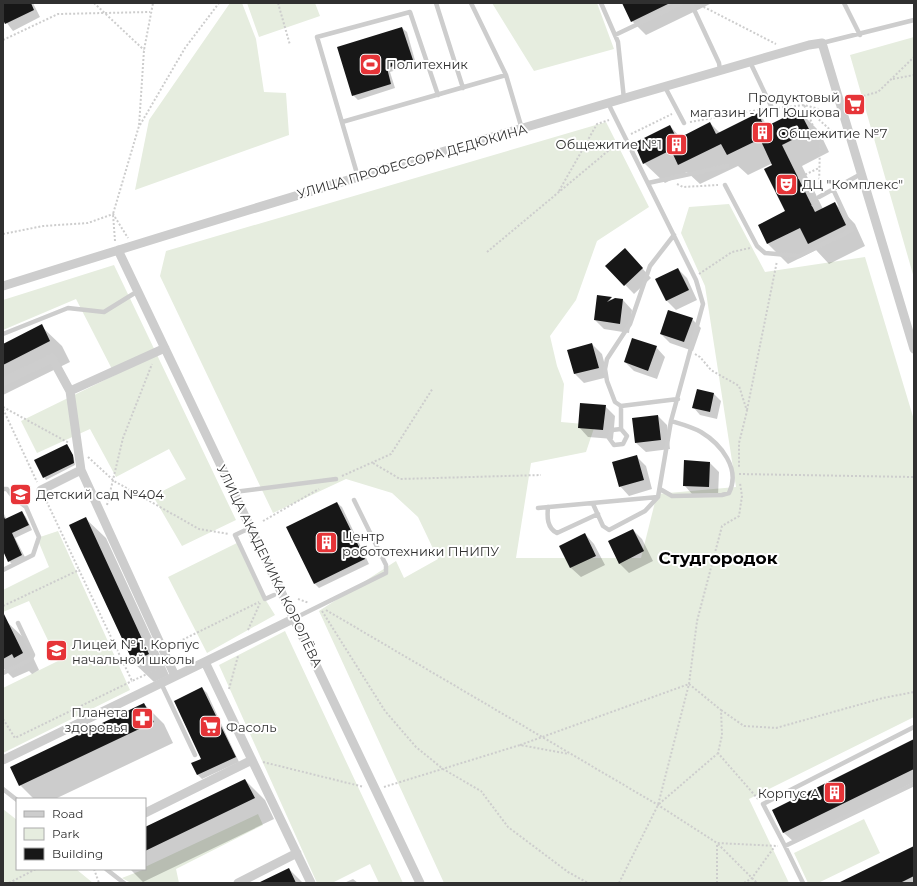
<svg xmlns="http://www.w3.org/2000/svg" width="917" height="886" font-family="Montserrat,sans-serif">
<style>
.green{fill:#e6eddf}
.shadow{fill:#0003}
.building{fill:#171717}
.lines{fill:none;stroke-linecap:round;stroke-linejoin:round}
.path{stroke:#cdcdcd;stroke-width:2;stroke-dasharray:2 2;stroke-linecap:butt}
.lane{stroke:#cdcdcd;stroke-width:4.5}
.street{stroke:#cdcdcd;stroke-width:9}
.labels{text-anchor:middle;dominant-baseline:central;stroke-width:4;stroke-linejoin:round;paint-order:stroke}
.poi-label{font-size:13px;fill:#303030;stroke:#fff;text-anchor:start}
.street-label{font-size:13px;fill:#303030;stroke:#fff}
.district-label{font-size:17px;font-weight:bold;fill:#000;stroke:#fff}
</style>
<rect width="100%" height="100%" fill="#fff"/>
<!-- green -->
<path class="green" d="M230,3H242L256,39L264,92L286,93L289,135L135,190L149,120Z
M247,3H315L320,16L259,37Z
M492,3H597L614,49L534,71Z
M914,37V278L850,55Z
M606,122L649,207L597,241L576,300L550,336L557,366L564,384L561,422L595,425L586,452L531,463L516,558H641L657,494L736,487L705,286L681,233L689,207L729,204L765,272L865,257L914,420V717L749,799L789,883H444L319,611L396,561L404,578L438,559L418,517L392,493L346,479L273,513L160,276L166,251Z
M114,265L236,520L182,546L153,496L186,479L169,449L116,477L90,429L37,453L21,421L115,375L76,299L3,330V300Z
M58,531L130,690L3,753V688L58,661L29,601L3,612V590L49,567L37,538Z
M239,542L265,599L275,615L207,653L168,577Z
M285,631L403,883H379L370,864L332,883H317L219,665Z
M3,809L17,820V869H76L93,883H3Z
M258,814L263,825L176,869L179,883H131L122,878L145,869V867Z
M864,819L880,853L818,883H808L794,853Z"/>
<!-- shadow -->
<path class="shadow" d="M8,3H33L40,17L13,31L3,18V5Z
M623,3H712L646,35L632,21Z
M402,28L407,32L416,64L390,72L395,88L358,100L353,95Z
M799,111L819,131L829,152L802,166L823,209L835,203L855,224L865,246L829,264L816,250L788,264L768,244L759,225L787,212L773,163L748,175L738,166L700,184L687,172L665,183L644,163L670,126L681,138L710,123L720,133L758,115L769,126Z
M634,259L651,278L634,294L607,266Z
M678,269L687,278L697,300L676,310L667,301L656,279Z
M598,296L613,300H623L632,310L629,333L604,329L595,320Z
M692,319L701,328L693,351L670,343L661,334Z
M41,326L62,346L70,362L3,395V345Z
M592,344L602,354L608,377L584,383L575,374L569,350Z
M656,347L665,357L657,379L634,371L625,362Z
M698,391L714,394L721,401L717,419L700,415L694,408Z
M605,406L615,416L613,439L588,437L579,427Z
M658,416L667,425L670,449L646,452L636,443L633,419Z
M67,445L74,458L75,465L46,480L35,461Z
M636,456L646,466L652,489L629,496L620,486Z
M710,463L719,472L718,496L693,495L684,485Z
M337,503L342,507L369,564L319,588L315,584Z
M3,512L7,520L22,512L26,517L32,530L15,538L26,559L13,565L9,561L3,549Z
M85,518L106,538L169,675L154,682L133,662L70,525Z
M633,530L642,539L653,561L629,573L619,563Z
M585,534L594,544L605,565L581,577L571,568L561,546Z
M7,622L24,638L39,670L32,674L29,671L13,678L3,668V624Z
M202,688L207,693L239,762L202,779L198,775L192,764L202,759Z
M144,704L164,724L173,743L55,799H34L20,785Z
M914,741V782L794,842L784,833L773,810Z
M245,780L265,800L274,819L143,882L130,869H145V828Z
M914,847V883H840Z
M289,869L303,883H260Z
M353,879L358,883H344Z"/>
<!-- building -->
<path class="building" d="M3,3H31L34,10L5,24L3,20Z
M622,3H670L631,22Z
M402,27L413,60L387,68L391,84L352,96L337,47Z
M799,110L810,131L782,145L815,212L835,202L846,225L808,244L800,228L767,244L758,225L785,211L764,169L772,165L760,139L727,155L721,144L678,165L671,150L643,164L634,143L670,125L677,139L710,122L716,134L758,113L765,127Z
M625,248L643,268L624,286L605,266Z
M678,268L689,290L666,301L655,279Z
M597,295L612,297L607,302L615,298L623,299L620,324L594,320Z
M668,310L693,318L684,342L660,334Z
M42,324L50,341L3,365V344Z
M632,338L657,346L648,371L624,362Z
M592,343L599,368L574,374L567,350Z
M697,389L714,393L710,412L692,408Z
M580,403L606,405L603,430L578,428Z
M658,415L661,440L635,443L632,418Z
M67,444L73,455L74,463L43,478L34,460Z
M637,455L644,480L619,487L612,462Z
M684,460L710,462L709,487L683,486Z
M337,502L365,559L314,584L286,527Z
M22,511L29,525L12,533L22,555L8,562L3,551V515L5,519Z
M86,517L149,654L133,662L69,525Z
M633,529L644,551L619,564L608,541Z
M585,533L596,556L570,568L559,546Z
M3,612L23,653L14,658L12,654L3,659Z
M202,687L236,757L197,775L191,763L201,759L174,701Z
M144,703L154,722L19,786L10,767Z
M914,739V769L783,833L772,810Z
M245,779L255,798L145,851V827Z
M914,846V876L900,883H838Z
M289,868L296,883H258Z"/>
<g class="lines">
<!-- path -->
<path class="path" d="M94,3L144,50
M278,3L290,45
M700,5L776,44
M3,40L58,14L150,12
M893,79L914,75
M848,100L878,92L914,57
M804,105L820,142L819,188
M804,106L837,136
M778,108L804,105L830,112
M762,121L769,112
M690,122L764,109
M140,125L185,48L219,3
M631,134L672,114
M798,178L819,168
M677,184L683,187L718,185
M559,191L597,124L609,120
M812,206L816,202
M3,234L43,226L88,223L113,214L128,238
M115,241L113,214L139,126L144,50L153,3
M487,252L620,141
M699,274L732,252L750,248
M695,354L700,357L711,370L739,386L747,411L739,443V467
M3,407L69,443
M3,409L37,482
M747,410L777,261
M88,457L114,481L199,529L229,534
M373,463L400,479L541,475
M739,474L914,477
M342,476L391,454L433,388
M45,498L79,570
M107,505L123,438L152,364
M263,521L319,489
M298,599L309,603
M3,606L79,570L132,681L162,667
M326,610L658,805L717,843L778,846
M322,611L385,711L416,747L443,769L481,791L508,827L568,872L588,883
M248,630L260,603
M172,645L259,602
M689,684L721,710L722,735L718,753L758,799
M229,689L238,656
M721,710L744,726L776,728L883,698L914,692
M3,719L15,738L132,681
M520,745L689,684
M263,762L364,787
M384,787L520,745L569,754
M659,804L717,754
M718,844L757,883
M94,869L99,883
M9,883L36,869
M619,883L658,805L689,684L697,621L722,526L739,516L742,496L740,483
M717,883V843
M744,883L752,878L775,846"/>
<!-- lane -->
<path class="lane" d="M436,3L463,88
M471,3L506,75L522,129
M601,3L618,42L624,99
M691,3L719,63L720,70
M844,3L860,35
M615,35L682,3
M822,43L914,20
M750,62L772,108
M665,87L684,123
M342,122L506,75
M358,177L317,37L410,12L438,95
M648,183L727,166
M725,185L757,246L765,253L799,256L852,230L833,189
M819,197L861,174
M3,334L68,308L104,312L138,291
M621,406L615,402L607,381L605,369L607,359L630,324L650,266L674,235
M621,429L627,436L623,444L614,445L609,438L612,430L621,429V406L678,399
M3,489H7L13,497L26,507L39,537L33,555L3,570
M660,489L672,496L722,495L729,493C741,469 721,444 701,432C692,427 681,424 671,421
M234,492L336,479
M593,504L603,526L609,530L645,511L658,497
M548,507C547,517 547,528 557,533L598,514
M538,508L658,497L671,421L703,304L696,280L608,103
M252,527L235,535L265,599L274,595
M295,618L386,573V565L354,500
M3,673L30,660L33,655L18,623
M161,683L195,755
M914,727L763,804L785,846L914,784
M3,789L17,800
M785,846L803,883
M106,869L124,883"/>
<!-- street -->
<path class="street" d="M118,250L420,883
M3,286C271,202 539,122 809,45L822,43L914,349
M3,382L52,358L70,391L165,348
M70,391L81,470
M41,490L81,470L175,676
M3,760L295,618
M252,760L311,883
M145,813L252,760L205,662
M238,883L297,853"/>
</g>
<!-- icons -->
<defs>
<symbol id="stadium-square" viewBox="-11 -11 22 22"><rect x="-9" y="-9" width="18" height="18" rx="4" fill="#e63438" stroke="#fff"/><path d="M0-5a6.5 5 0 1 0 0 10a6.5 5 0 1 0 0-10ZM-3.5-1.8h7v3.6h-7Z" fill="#fff"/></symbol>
<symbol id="supermarket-square" viewBox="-11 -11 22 22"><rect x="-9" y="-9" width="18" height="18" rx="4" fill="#e63438" stroke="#fff"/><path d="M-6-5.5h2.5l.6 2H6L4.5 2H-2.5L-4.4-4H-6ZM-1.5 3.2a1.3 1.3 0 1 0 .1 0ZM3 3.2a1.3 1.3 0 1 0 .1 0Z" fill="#fff"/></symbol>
<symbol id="building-square" viewBox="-11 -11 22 22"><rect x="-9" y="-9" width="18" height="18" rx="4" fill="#e63438" stroke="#fff"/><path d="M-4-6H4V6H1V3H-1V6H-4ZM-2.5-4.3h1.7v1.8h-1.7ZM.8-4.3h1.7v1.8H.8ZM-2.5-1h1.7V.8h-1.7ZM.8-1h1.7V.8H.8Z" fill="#fff"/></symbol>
<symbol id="theatre-square" viewBox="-11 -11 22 22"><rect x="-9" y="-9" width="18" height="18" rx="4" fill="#e63438" stroke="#fff"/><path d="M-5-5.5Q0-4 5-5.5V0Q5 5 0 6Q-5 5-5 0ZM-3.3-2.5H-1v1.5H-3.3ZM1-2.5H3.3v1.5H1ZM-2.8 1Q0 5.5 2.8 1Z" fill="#fff"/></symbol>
<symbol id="school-square" viewBox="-11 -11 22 22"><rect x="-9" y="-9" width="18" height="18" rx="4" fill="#e63438" stroke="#fff"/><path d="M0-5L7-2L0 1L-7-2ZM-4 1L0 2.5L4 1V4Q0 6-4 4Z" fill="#fff"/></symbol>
<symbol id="pharmacy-square" viewBox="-11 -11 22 22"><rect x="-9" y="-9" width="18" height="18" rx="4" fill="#e63438" stroke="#fff"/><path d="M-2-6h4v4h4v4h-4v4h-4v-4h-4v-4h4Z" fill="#fff"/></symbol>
</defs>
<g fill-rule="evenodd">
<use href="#stadium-square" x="358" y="52" width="25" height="25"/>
<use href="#supermarket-square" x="842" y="92" width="25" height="25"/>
<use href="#building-square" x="750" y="120" width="25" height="25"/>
<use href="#building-square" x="664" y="132" width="25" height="25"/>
<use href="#theatre-square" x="774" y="172" width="25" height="25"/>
<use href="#school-square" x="8" y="482" width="25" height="25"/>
<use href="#building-square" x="314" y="530" width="25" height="25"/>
<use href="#school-square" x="44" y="638" width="25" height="25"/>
<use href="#pharmacy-square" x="130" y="706" width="25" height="25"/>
<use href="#supermarket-square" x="198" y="714" width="25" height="25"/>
<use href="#building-square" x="822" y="780" width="25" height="25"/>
</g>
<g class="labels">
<!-- poi labels -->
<g class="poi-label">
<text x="386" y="64">Политехник</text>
<text x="840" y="97" text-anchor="end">Продуктовый<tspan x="840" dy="15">магазин - ИП Юшкова</tspan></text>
<text x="778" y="133">Общежитие №7</text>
<text x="662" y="144" text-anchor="end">Общежитие №1</text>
<text x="802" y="184">ДЦ "Комплекс"</text>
<text x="36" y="494">Детский сад №404</text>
<text x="342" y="536">Центр<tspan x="342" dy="15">робототехники ПНИПУ</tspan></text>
<text x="72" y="644">Лицей № 1. Корпус<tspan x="72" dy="15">начальной школы</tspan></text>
<text x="128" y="712" text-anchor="end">Планета<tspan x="128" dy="15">здоровья</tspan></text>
<text x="226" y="727">Фасоль</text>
<text x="820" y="793" text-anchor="end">Корпус А</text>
</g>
<!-- street labels -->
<g class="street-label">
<text transform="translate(412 161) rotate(-16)">УЛИЦА ПРОФЕССОРА ДЕДЮКИНА</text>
<text transform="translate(270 566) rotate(64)">УЛИЦА АКАДЕМИКА КОРОЛЁВА</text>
</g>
<!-- district labels -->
<g class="district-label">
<text x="718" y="558">Студгородок</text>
</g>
</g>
<!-- border -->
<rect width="917" height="886" fill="none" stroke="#303030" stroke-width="8"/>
<!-- legend -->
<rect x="16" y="798" width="130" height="72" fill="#ffffff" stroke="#acacac"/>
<rect x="24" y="811" width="20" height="6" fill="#cdcdcd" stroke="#acacac"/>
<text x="52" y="818" font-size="12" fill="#303030">Road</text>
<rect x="24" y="828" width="20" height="12" fill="#e6eddf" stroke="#acacac"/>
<text x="52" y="838" font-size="12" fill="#303030">Park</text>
<rect x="24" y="848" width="20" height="12" fill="#171717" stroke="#acacac"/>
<text x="52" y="858" font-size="12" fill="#303030">Building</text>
</svg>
